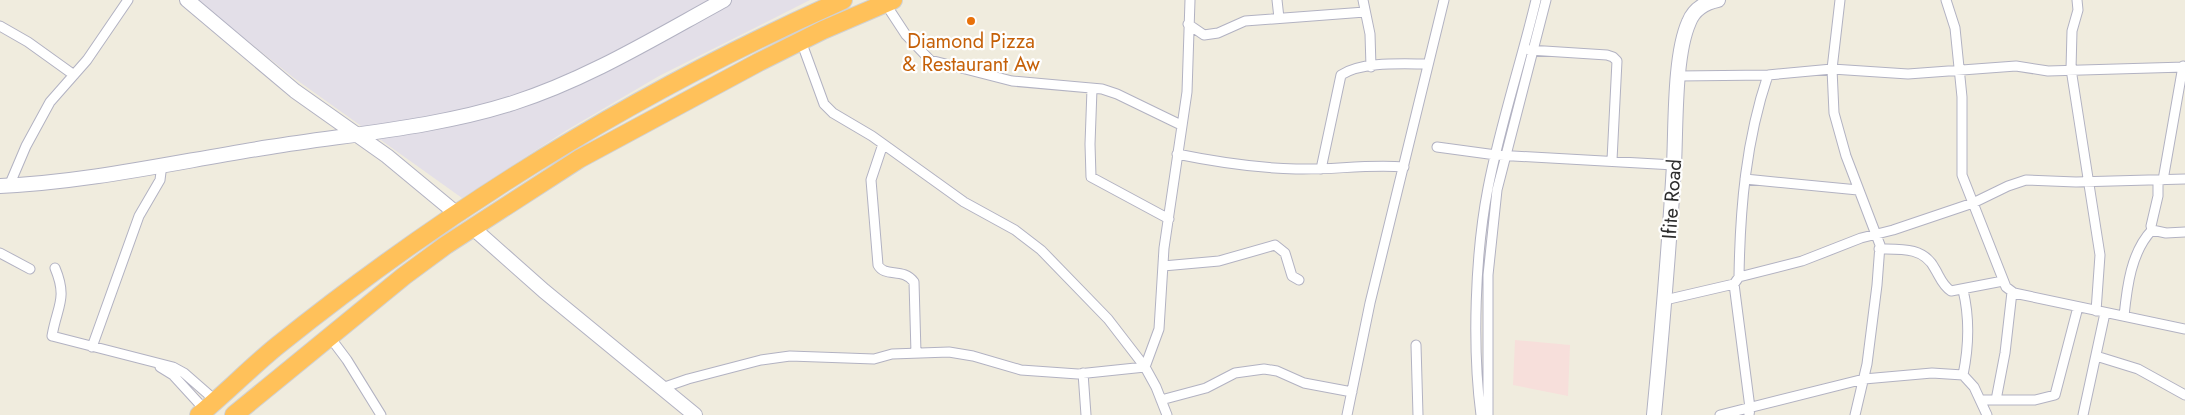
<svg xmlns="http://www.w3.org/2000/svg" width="2185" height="415" font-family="Jost,sans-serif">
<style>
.industrial{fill:#e3dfe8}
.medical{fill:#f7dfdb}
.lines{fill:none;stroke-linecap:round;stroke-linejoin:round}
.street-casing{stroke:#b2b2c2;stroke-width:11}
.secondary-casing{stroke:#b2b2c2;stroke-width:16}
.highway-casing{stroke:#d1d1d1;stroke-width:20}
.street{stroke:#fff;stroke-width:9}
.secondary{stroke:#fff;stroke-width:14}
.highway{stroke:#ffc15a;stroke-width:18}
.food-dot{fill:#e8710a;stroke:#fff;stroke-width:2}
.labels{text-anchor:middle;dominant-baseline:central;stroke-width:4.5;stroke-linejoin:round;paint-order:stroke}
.food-label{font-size:20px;fill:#c56008;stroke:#fff}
.street-label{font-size:20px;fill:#2d2d2d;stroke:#fff}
</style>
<rect width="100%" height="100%" fill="#f0ecde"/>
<!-- industrial -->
<path class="industrial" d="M196,0H810L659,76L567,130L462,198L294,78Z"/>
<!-- medical -->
<path class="medical" d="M1515,340L1570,345L1568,396L1513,385Z"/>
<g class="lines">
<defs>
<path id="street" d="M1277,0L1279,18
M1363,0L1370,34L1371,67
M1840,0L1832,69L1834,113L1846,156L1880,245L1877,285L1867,364L1855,415
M1946,0L1955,28L1962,97V175L2006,287L2014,293L2185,329
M2077,0L2078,10L2072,31L2071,69L2100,255L2096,311
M885,3L906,35L930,60L1012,81L1102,89L1117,94L1181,125
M1188,24L1204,35L1218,33L1245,21L1365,12
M0,26L28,42L74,75
M801,41L824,104L833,113L872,136L964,202L1015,230L1041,250L1108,319L1145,367L1156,387L1167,415
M1529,50L1607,55L1613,57L1617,61L1612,160
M1679,76L1768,75L1832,69L1908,74L2016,66L2048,71L2185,67
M1092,89L1090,144L1091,177L1169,219
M883,144L871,180L878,265C885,278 903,267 914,282L916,353
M1437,147L1496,155L1674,165
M1177,154C1216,162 1256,168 1296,169C1332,170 1368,164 1404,167
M1321,169L1341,75C1362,61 1404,64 1428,64
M1745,179L1858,190
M2158,180V196L2151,226L2152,230L2166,233L2185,232
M2163,180L2183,66
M9,186L26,146L50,102L87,60L128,0
M1879,249C1901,249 1924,247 1935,269C1940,277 1942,285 1951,291L2003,281
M0,253L30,269
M1163,266L1219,261L1275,245L1285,253L1292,276L1299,280
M1739,277C1740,208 1746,140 1768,75
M1734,284L1750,408L1749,415
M1963,290C1970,319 1969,346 1963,375
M1665,300L1734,284L1739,277L1802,261L1861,238L1893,230L1973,203L2008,186L2026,180L2076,182L2185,179
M2124,316C2127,287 2131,252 2152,230
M52,336L173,367L184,373L216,401
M52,336C57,306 68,299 55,268
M329,336L347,360L381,415
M1416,345L1418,415
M92,347L139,216L160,180L162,164
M2096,356L2138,369L2185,395
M160,367L173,375L205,410
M1083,373L1086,415
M662,388L688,379L761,360L790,356L874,359L892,354L949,352L973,356L1021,370L1078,374L1145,367L1159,329L1164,248L1187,92L1190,0
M1161,400L1206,388L1235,373L1264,369L1277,371L1304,383L1352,392
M1981,400H2035L2055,395L2078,307
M1996,400L2005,353L2012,292
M1347,415L1370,303L1444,0
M1481,415C1472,347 1475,255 1488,188C1500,125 1521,63 1536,0
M1488,415V275L1497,190L1546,0
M1720,415L1864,379L1932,373L1963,375L1974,387L1987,415
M2083,415L2105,313"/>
<path id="secondary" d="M187,0L295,91L387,156L457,214
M0,186C91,182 180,161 270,147C351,134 435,128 513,103C588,79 656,37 724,0
M473,228L544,291L695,415
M1654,415C1662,332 1669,248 1674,165C1676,126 1674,55 1689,22C1694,9 1704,3 1718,0"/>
<path id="highway" d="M199,415C226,393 250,368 277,346C450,207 640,90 843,0
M234,415L404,276L446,245L579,159L759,62L823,30L893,0"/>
</defs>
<!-- street casing -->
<use href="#street" class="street-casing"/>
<!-- secondary casing -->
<use href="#secondary" class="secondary-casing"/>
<!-- highway casing -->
<use href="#highway" class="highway-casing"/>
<!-- street -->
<use href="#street" class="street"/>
<!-- secondary -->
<use href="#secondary" class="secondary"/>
<!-- highway -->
<use href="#highway" class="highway"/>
</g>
<!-- markers -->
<circle class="food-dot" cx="971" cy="21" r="5"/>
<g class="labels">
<!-- food labels -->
<g class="food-label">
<text x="971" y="41">Diamond Pizza<tspan x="971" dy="23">&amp; Restaurant Aw</tspan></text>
</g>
<!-- street labels -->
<g class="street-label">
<text transform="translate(1672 199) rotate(-86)">Ifite Road</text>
</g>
</g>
</svg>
